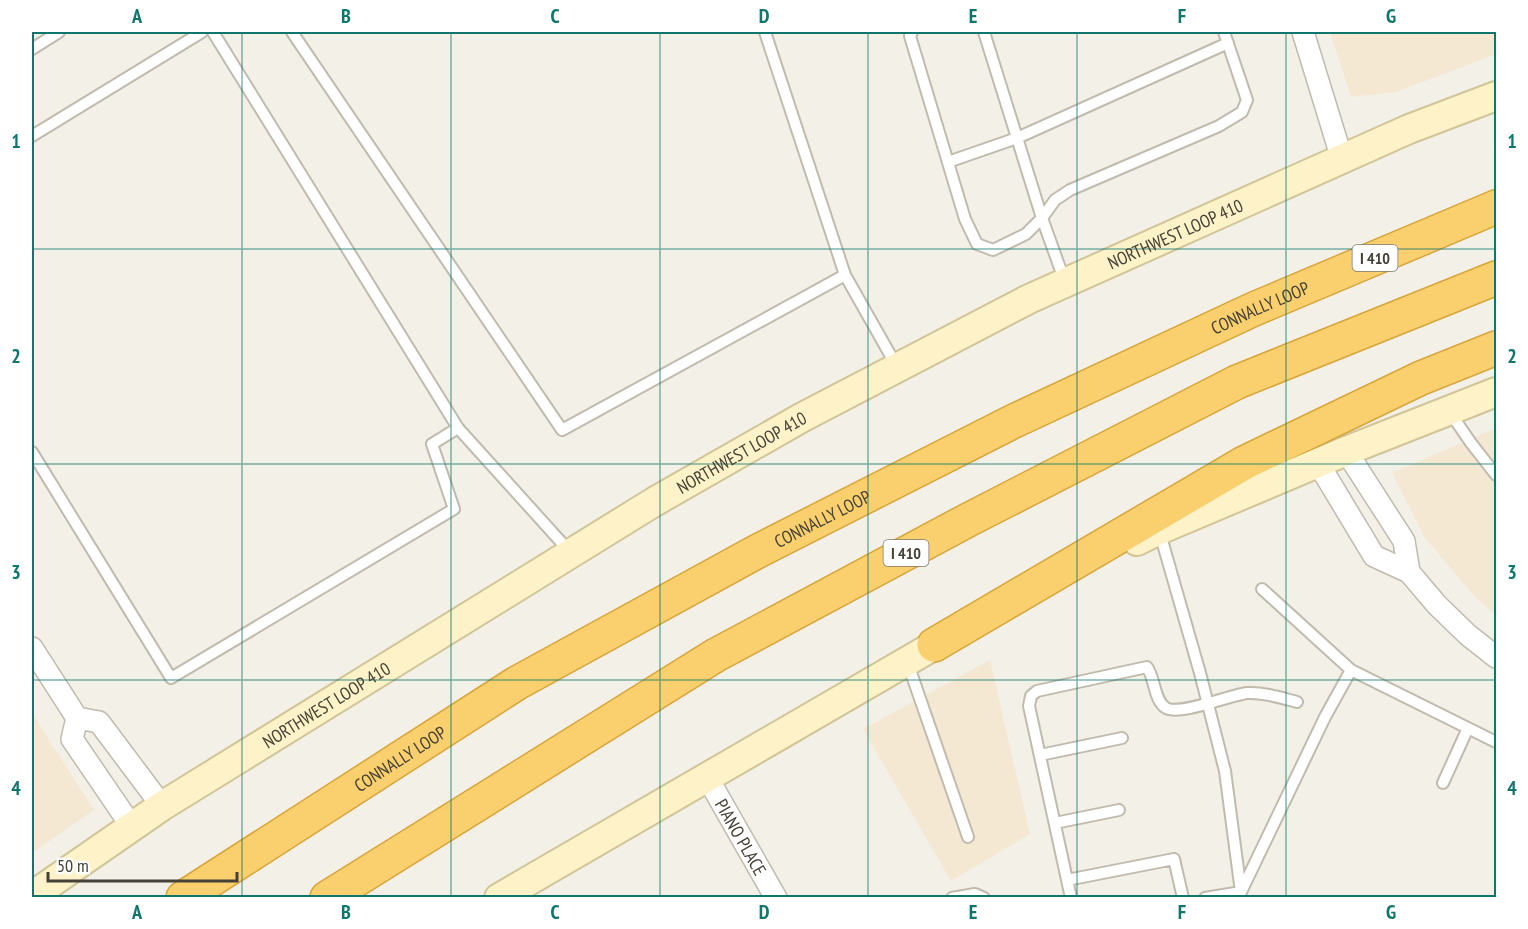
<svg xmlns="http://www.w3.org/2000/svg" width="1528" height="929" font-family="'PT Sans Narrow',sans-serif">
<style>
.commercial{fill:#f4e8d3}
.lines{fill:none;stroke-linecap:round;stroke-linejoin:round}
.lane-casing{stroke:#c1bbad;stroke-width:14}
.street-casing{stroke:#c1bbad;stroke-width:24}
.secondary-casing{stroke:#d1c598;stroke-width:32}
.highway-casing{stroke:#d8a53c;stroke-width:36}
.lane{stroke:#fff;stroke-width:10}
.street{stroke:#fff;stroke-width:21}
.secondary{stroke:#fdf2c8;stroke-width:28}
.highway{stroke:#f9d06d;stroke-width:33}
.grid{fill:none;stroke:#0f766e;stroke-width:1.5;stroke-opacity:0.55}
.labels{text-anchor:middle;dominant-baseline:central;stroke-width:4.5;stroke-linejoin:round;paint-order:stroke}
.shield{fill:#fff;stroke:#7e7a72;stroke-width:1.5}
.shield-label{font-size:16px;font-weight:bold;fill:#464136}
.street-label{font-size:18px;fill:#464136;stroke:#fff}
.neatline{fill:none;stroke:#0f766e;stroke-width:2}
.grid-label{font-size:20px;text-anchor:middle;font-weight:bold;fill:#0f766e}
</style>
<rect width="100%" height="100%" fill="#f3f0e7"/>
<!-- commercial -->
<path class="commercial" d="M1330,32H1496V54L1396,92L1351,97Z
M1496,428V616L1475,597L1425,538L1392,473Z
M990,660L1030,834L951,881L863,729Z
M32,713L94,810L32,853Z"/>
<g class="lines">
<defs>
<path id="lane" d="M292,32L562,430L845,275L896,365
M765,32L845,275
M912,32L910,36L965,219L977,244L993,250L1026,234L1042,218L1055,200L1070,190L1219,126L1242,112L1247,100L1224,32
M984,32L1042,218L1065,282
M32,49L59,32
M32,136L202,32
M948,162L1017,138L1228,43
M1449,411L1471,443L1496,475
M458,428L571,553
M32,452L171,678L454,509L432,444L458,428L213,32
M1159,530L1200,673L1225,771L1241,892
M908,664L968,837
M1351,670L1496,742
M1040,755L1122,738
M1443,783L1468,728
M1055,823L1119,810
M1067,880L1174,859L1183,898
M952,898L975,894L984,898
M1071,898L1029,706L1031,696L1037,691L1147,667C1155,678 1154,701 1166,708C1180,716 1230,695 1247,693C1264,692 1282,698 1297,702
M1205,898L1241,892L1325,717L1351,670L1262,589"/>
<g id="street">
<path d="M1303,32L1342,159"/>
<path d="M1346,451L1404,541L1409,572"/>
<path d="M1318,463L1374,556L1409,572L1437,605L1468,635L1496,657"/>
<path d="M32,648L77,718L99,722L162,806"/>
<path d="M77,718L72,739L132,827"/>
<path id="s1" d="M707,777L776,898"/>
</g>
<g id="secondary">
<path d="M1137,541L1159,530L1346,451L1496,392"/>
<path id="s2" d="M32,896L162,806L654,502L801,418L1029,299L1409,129L1496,96"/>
<path d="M499,898L954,634"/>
</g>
<g id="highway">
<path d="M934,645L1244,463L1421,378L1496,348"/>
<path id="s3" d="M183,898L517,683L758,551L1012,422L1254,309L1496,207"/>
<path d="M327,898L716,655L970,519L1237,382L1496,278"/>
</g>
</defs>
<!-- lane casing -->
<use href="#lane" class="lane-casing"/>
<!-- street casing -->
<use href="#street" class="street-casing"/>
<!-- secondary casing -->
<use href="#secondary" class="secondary-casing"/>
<!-- highway casing -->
<use href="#highway" class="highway-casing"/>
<!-- lane -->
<use href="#lane" class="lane"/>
<!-- street -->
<use href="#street" class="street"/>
<!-- secondary -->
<use href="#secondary" class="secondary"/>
<!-- highway -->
<use href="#highway" class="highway"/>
</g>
<!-- grid -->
<path class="grid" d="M242,32V898M451,32V898M660,32V898M868,32V898M1077,32V898M1286,32V898M32,249H1496M32,464H1496M32,680H1496"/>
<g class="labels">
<!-- shield labels -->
<g class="shield">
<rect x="1352.5" y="245" width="45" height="26" rx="4.5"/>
<rect x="883.5" y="540" width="45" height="26" rx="4.5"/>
</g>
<g class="shield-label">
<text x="1375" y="258">I 410</text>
<text x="906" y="553">I 410</text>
</g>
<!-- street labels -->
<g class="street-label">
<text stroke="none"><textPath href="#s2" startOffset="1323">NORTHWEST LOOP 410</textPath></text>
<text stroke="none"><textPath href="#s3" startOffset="1230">CONNALLY LOOP</textPath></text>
<text stroke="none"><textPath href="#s2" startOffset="837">NORTHWEST LOOP 410</textPath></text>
<text stroke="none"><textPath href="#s3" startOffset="744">CONNALLY LOOP</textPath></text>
<text stroke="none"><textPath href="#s2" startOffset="351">NORTHWEST LOOP 410</textPath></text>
<text stroke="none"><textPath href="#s3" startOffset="258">CONNALLY LOOP</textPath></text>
<text stroke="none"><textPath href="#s1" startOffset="69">PIANO PLACE</textPath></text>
</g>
</g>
<!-- border -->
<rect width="1528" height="929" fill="none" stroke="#ffffff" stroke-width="66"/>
<!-- scale -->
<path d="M48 872v9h189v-9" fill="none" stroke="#464136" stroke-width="3"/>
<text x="57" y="872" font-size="18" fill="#464136" stroke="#ffffff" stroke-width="4.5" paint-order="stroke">50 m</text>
<rect x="33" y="33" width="1462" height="863" class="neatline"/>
<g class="grid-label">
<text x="137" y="23">A</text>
<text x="346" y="23">B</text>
<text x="555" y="23">C</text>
<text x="764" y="23">D</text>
<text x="973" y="23">E</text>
<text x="1182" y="23">F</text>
<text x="1391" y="23">G</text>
<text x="16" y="148">1</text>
<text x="1512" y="148">1</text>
<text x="16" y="363">2</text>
<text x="1512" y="363">2</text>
<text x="16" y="579">3</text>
<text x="1512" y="579">3</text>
<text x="16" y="795">4</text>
<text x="1512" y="795">4</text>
<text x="137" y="919">A</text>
<text x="346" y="919">B</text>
<text x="555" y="919">C</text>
<text x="764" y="919">D</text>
<text x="973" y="919">E</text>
<text x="1182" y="919">F</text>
<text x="1391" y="919">G</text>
</g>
</svg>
